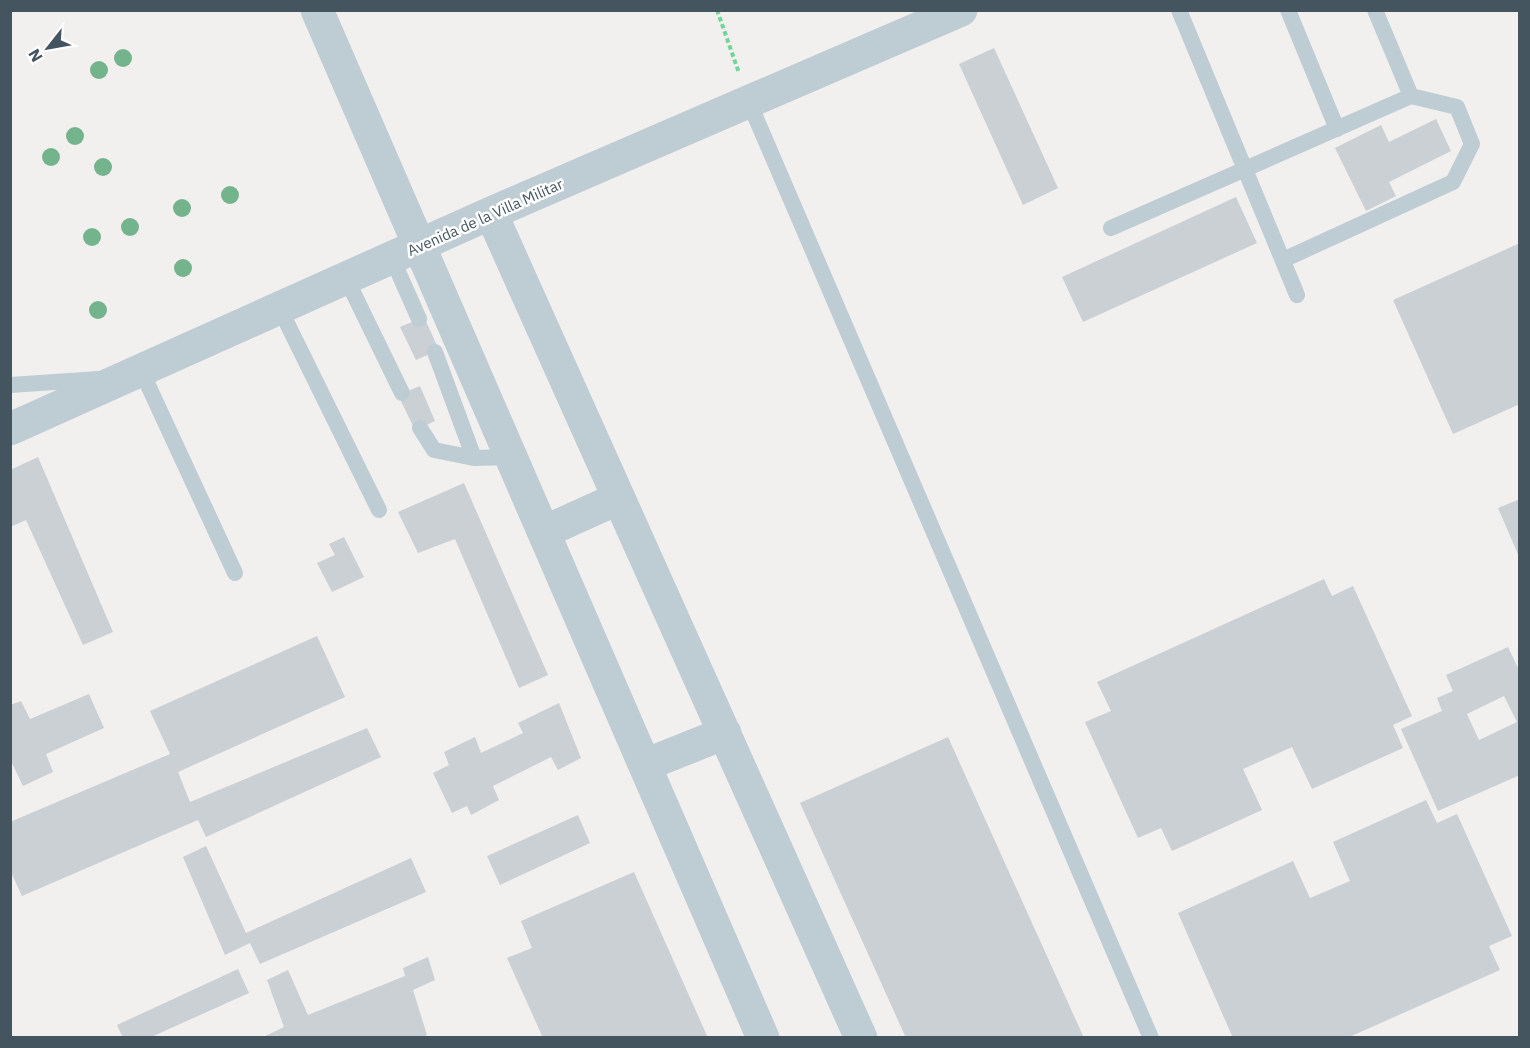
<svg xmlns="http://www.w3.org/2000/svg" width="1530" height="1048" font-family="'IBM Plex Sans',sans-serif">
<style>
.building{fill:#cad0d4;fill-rule:evenodd}
.lines{fill:none;stroke-linecap:round;stroke-linejoin:round}
.path{stroke:#6cd798;stroke-width:4;stroke-dasharray:4.5 3;stroke-linecap:butt}
.service{stroke:#beccd3;stroke-width:16}
.minor{stroke:#beccd3;stroke-width:33}
.tree{fill:#74b48d}
.labels{text-anchor:middle;dominant-baseline:central;stroke-width:5;stroke-linejoin:round;paint-order:stroke}
.street-label{font-size:15px;fill:#45555f;stroke:#fff}
</style>
<rect width="100%" height="100%" fill="#f2efef"/>
<!-- building -->
<path class="building" d="M994,48L1058,188L1023,205L959,64Z
M1436,119L1451,151L1389,182L1396,196L1366,211L1335,148L1381,125L1389,142Z
M1236,197L1257,243L1083,322L1062,277Z
M1520,243V404L1453,434L1393,300Z
M424,317L439,350L416,360L400,327Z
M420,386L435,421L415,430L398,395Z
M38,457L113,632L83,645L26,520L10,527V470Z
M464,483L548,675L519,688L455,539L418,553L398,512Z
M1520,499V559L1498,508Z
M344,537L364,577L332,592L317,563L335,555L329,544Z
M1324,579L1332,596L1353,586L1412,716L1393,725L1403,748L1312,789L1292,747L1243,769L1262,810L1172,851L1161,828L1138,838L1085,722L1111,711L1097,682Z
M317,636L345,697L178,772L190,802L367,728L381,757L206,837L198,820L22,896L10,870V822L170,754L150,711Z
M1508,647L1520,672V775L1438,811L1401,729L1442,711L1437,698L1453,691L1446,675ZM1504,696L1517,722L1479,740L1467,714Z
M89,694L104,728L46,754L53,772L23,786L10,759V705L21,701L30,719Z
M559,703L581,758L558,770L551,757L493,786L499,800L471,815L467,806L452,813L433,773L449,765L444,752L475,737L481,753L523,733L518,723Z
M948,737L1084,1038H906L800,803Z
M1426,800L1437,823L1457,814L1512,936L1489,946L1500,970L1347,1038H1233L1178,913L1293,861L1310,898L1350,881L1333,842Z
M578,815L590,843L500,885L487,856Z
M206,846L246,933L411,858L426,892L260,964L250,943L225,955L183,857Z
M634,872L708,1038H543L507,958L532,948L521,921Z
M428,957L435,980L413,990L427,1035L422,1038H261L284,1027L267,980L288,970L308,1015L405,976L403,968Z
M238,969L249,993L149,1038H123L117,1025Z"/>
<g class="lines">
<!-- path -->
<path class="path" d="M717,10L739,73"/>
<!-- service -->
<path class="service" d="M1179,10L1297,295
M1288,10L1337,129
M1375,10L1411,96
M749,102L1151,1038
M1111,228L1411,96L1457,107L1472,144L1453,182L1283,260
M392,258L419,319
M346,278L402,393
M279,307L379,510
M435,352L474,458
M141,370L235,573
M10,385L99,379
M420,428L434,450L474,458L511,457"/>
<!-- minor -->
<path class="minor" d="M317,10L763,1038
M491,213L861,1038
M10,429L491,213L961,10
M544,532L619,498
M645,765L725,733"/>
</g>
<!-- trees -->
<g class="tree">
<circle cx="123" cy="58" r="9"/>
<circle cx="99" cy="70" r="9"/>
<circle cx="75" cy="136" r="9"/>
<circle cx="51" cy="157" r="9"/>
<circle cx="103" cy="167" r="9"/>
<circle cx="230" cy="195" r="9"/>
<circle cx="182" cy="208" r="9"/>
<circle cx="130" cy="227" r="9"/>
<circle cx="92" cy="237" r="9"/>
<circle cx="183" cy="268" r="9"/>
<circle cx="98" cy="310" r="9"/>
</g>
<g class="labels">
<!-- street labels -->
<g class="street-label">
<text transform="translate(485 217) rotate(-24)">Avenida de la Villa Militar</text>
</g>
</g>
<!-- border -->
<rect width="1530" height="1048" fill="none" stroke="#45555f" stroke-width="24"/>
<!-- north arrow -->
<g transform="translate(48 48) rotate(239)" stroke="#ffffff" stroke-width="4.5" paint-order="stroke">
<path d="M0-4.5L10 22L0 15L-10 22Z" fill="#45555f"/>
<text y="-9" font-size="16" font-weight="bold" text-anchor="middle" fill="#45555f">N</text>
</g>
</svg>
